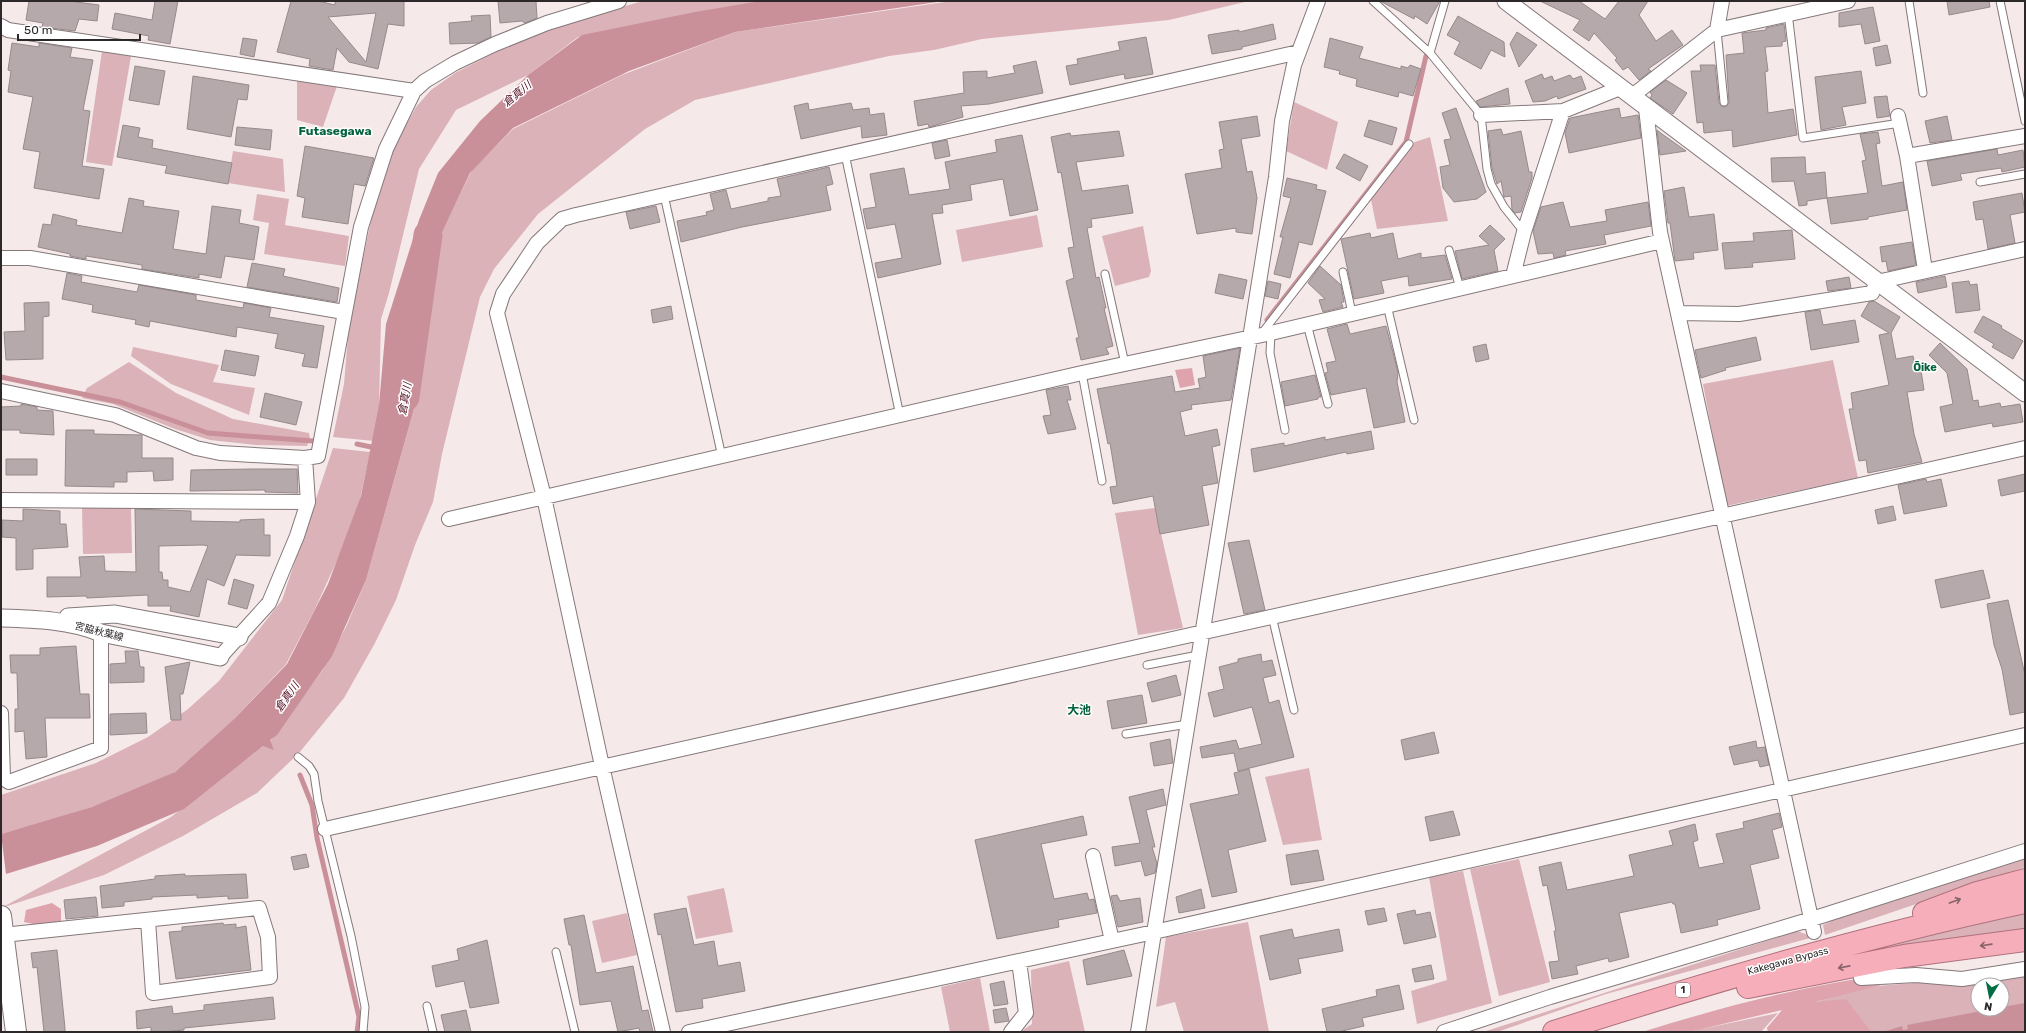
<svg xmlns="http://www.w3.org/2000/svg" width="2026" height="1033" font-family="Rubik,'Noto Sans JP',sans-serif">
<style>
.green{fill:#dab2b8;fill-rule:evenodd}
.forest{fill:#dea3ac}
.water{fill:#ca9099}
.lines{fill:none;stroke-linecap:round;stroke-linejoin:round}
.stream{stroke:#ca9099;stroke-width:5}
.river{stroke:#ca9099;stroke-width:29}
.building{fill:#b6a9ab;stroke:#968a8b;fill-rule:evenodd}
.service-casing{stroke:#84787a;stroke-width:9}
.minor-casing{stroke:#84787a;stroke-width:16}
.tertiary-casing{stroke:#84787a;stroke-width:19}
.secondary-casing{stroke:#84787a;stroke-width:22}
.trunk-casing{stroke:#ae717c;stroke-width:24}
.service{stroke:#fff;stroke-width:7}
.minor{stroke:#fff;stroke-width:14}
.tertiary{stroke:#fff;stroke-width:17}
.secondary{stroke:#fff;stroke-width:20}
.trunk{stroke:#f6aeba;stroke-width:22}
.oneway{stroke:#87646a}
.labels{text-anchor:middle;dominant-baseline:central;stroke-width:3;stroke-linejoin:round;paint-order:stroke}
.shield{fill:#fff;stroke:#6b6868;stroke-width:1}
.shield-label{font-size:9px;font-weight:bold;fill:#2c2728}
.street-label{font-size:10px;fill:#2c2728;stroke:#fff}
.water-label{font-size:11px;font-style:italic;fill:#540e23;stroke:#fff}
.neighbourhood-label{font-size:11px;font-weight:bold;fill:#03623d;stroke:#fff}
.quarter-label{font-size:12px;font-weight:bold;fill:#03623d;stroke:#fff}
</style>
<rect width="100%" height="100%" fill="#f6e9ea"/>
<!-- green -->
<path class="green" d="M643,1H768L578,37L528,75L456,110L419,169L389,293L381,319L379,407L374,441L333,437L344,384L349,325L379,183L398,140L416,107L431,90L455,73L520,40L576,20Z
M952,1H1249L1169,20L982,39L934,50L889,56L695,100L645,129L538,214L494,269L480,297L442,454L433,502L415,545L396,600L375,643L344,698L299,753L257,793L183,836L104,875L1,908L171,817L271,740L322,671L346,627L366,580L419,391L407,339L410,303L434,247L472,170L513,129L622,75L735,32Z
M102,51L131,56L112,166L86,162Z
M297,81L337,86L323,127L297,120Z
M1294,102L1338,122L1327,170L1286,151Z
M1430,137L1448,221L1377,229L1370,195L1409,144Z
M233,151L283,159L285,192L228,183Z
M257,194L289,199L285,225L349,236L345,266L264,254L269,223L253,220Z
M1037,215L1043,247L962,262L956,230Z
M1143,226L1151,271L1149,277L1115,286L1102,236Z
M133,347L219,365L213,382L255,388L249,415L171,384L131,356Z
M1833,360L1858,478L1726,506L1703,384Z
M129,362L176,393L233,419L309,433L310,439L307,446L256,445L210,440L175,429L113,404L82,398L87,388Z
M333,448L370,452L359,504L339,556L314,611L286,664L235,718L175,772L120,798L61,817L1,834V795L96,763L148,737L188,709L219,681L282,600Z
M82,508H131L132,553L83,554Z
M1155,508L1183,628L1138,635L1115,513Z
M1309,768L1322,840L1283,845L1265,777Z
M2025,855V867L1825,935L1823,925L1864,906Z
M1519,859L1550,982L1499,996L1470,869Z
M1463,871L1492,1003L1417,1024L1411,991L1447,980L1429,877Z
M724,888L733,932L696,939L687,896Z
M627,913L637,955L602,963L592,921Z
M2025,913V931L1830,957Z
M1248,922L1269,1032H1184L1175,1002L1156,1007L1166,937Z
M1797,931L1814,937L1606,994L1497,1032H1483Z
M1069,961L1085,1032H1020L1032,1024L1031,970Z
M2025,969V1032H1768L1767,1028L1783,1010L1810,1004L1865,987L1962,979ZM1978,985H2002V1009H1978Z
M980,978L990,1032H950L941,987Z
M1778,1013L1761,1032H1689L1692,1031Z"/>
<!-- forest -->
<path class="forest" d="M1192,368L1195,385L1180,388L1175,370Z
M52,903L61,909V921L38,925L24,922L26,910Z
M1856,979L1881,985L1815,1002L1846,999L1871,1032H1769L1767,1028L1782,1010L1689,1032H1642C1713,1010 1783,991 1856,979Z"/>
<!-- water -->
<path class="water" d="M761,1H944L735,32L629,71L513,128L470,173L410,300L407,339L419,391L366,580L332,656L277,735L270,740L274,750L263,746L184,809L97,846L6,874L1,834L92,807L175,772L235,718L287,664L328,584L361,496L379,405L386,324L419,220L438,173L480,121L528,75L582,35L695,12Z
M2025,1003V1032H1883L1902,1026L1903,1030L1908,1029L1907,1025L1992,1009H2002V1007Z"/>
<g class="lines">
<!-- stream -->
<path class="stream" d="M1267,320L1406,142L1426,56
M1,377L120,402L208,433L313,441
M357,444L376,448
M300,775L312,805L317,838L359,1017L357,1032"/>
<!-- river -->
<path class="river" d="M405,397L428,235"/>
</g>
<!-- building -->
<path class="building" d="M29,1H69L99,5L97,21L79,19L75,31L42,27L43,23L26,20Z
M155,1H178L170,44L148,40L149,36L112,29L115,13L152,20Z
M291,1H318L335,5V1H404V26L388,24L378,69L349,62L337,48L333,70L309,66L310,59L277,52ZM376,13L366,62L328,17Z
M498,1H536L537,18L525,23L522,21L500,23Z
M1380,1H1440L1427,24L1415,16L1414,19Z
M1540,1H1579L1605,19L1619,1H1648L1639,15L1656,41L1672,30L1683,45L1648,69L1651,71L1639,80L1628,67L1623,70L1615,60L1617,58L1594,33L1589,41L1573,30L1580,20Z
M1947,1H1989L1990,7L1949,15Z
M1873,7L1880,41L1865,44L1861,24L1839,27V13Z
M490,15L491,37L478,43L450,44L449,23L472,21L471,16Z
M1458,16L1504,42L1505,57L1491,50L1481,69L1454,54L1460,42L1447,35Z
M1273,24L1276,39L1242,47V49L1212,54L1208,35L1239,30V32Z
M1784,24L1786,41L1782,42V46L1765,47L1768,71L1765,72L1768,113L1793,109L1797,135L1733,147L1732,130L1704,133L1703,122L1697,123L1691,71H1701L1700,65H1715L1719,103L1722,107L1727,106L1729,102L1726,55L1744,53L1742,33L1766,30V28Z
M1517,32L1537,45L1519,67L1510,44Z
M1146,37L1153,74L1125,79L1124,74L1070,85L1066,66L1078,64L1077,59L1120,50L1118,42Z
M243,38L257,40L254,57L240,54Z
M1330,38L1363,47L1359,58L1401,69V66L1408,68L1410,65L1421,69L1413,96L1399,92L1398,97L1356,86L1357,79L1339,74L1340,71L1324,67Z
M12,43L39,47V43L72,48L70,57L93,60L83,110L90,111L82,166L104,169L99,199L34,188L40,152L23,149L33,97L8,92L11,71L8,70Z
M1887,45L1891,63L1876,66L1873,48Z
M1036,61L1043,93L989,104L961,106L963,117L929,127L928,124L918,126L914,101L964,93L963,72L987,71V78L1015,73L1013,66Z
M135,66L165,71L159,105L129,100Z
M1861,71L1866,103L1842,107L1846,125L1821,130L1815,77Z
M1542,74L1544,79L1552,76L1554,81L1570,75L1573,79L1581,76L1586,89L1558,99L1557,96L1545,101L1533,102L1525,81Z
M193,76L249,85L247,100L238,99L231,137L187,129Z
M1666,80L1687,93L1673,114L1650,98L1652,95L1650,92Z
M1508,88L1510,104L1480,107L1476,101Z
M1887,96L1890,116L1877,118L1874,97Z
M808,103L809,110L851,103L853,110L869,108L870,115L884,113L887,135L862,138L861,126L801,139L794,106Z
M1456,108L1486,192L1477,199L1454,202L1443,188L1440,167L1450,165L1444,140L1451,139L1442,113Z
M1619,108L1621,118L1638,115L1641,138L1569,153L1565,133L1570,118Z
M1257,116L1260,136L1241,139L1247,172L1252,171L1257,198L1252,234L1236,232V228L1197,234L1185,174L1222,168L1219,150L1224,149L1219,122Z
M1947,116L1952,140L1930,143L1925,121Z
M1369,120L1397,128L1392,145L1364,136Z
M123,125L140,128L138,137L153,140L152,148L232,163L228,184L165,173L167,166L117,157Z
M237,127L272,130L270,150L235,145Z
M1501,129L1503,135L1521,131L1529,172H1532V178L1521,212L1515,213L1512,210L1511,196L1504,197L1501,181L1497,184L1492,168L1488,131Z
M1657,130L1662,134L1686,151L1660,155Z
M1119,131L1124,156L1076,162L1082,191L1128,185L1133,213L1091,219L1092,227L1087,228L1096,278L1099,277L1106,308H1104L1113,346L1106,348L1109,354L1081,360L1076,338H1079L1066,281L1074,278L1068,248L1074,247L1061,172L1058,173L1051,137L1070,133L1071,136Z
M1878,132L1880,143L1876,144L1882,186L1903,182L1907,210L1868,217V219L1831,224L1827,198L1868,193L1862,161L1866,160L1860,134Z
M1022,135L1038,210L1010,216L1003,179L970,185L972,200L942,205L943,213L932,214L941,264L878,278L875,263L902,258L895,224L867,229L863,209L876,207L870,174L904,168L909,195L950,189L945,162L997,152L995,140Z
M947,140L950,156L935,159L932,143Z
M305,146L374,158L365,186L354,184L348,224L302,217L305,198L297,196Z
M1997,149L1998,155L2023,150L2025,167L2002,172L2001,168L1960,174L1962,180L1932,186L1927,161Z
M1344,154L1368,166L1360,181L1336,168Z
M1805,157L1806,174L1825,172L1827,198L1807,201V205L1799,206L1794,181L1772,182L1771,158Z
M829,167L833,184L826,186L831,210L742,227L681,242L677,221L707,215L706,212L714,210L710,194L726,190L731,209L768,201V198L781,196L777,179Z
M1287,178L1317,185L1316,189L1326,191L1312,245L1299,242L1290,278L1274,274L1283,237H1280L1291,198L1283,196Z
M1684,187L1689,217L1714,214L1718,250L1693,253L1694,259L1675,261L1670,223H1668L1664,191Z
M2022,193L2025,212L2010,215L2015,243L1988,249L1983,219L1976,220L1973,202Z
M129,198L144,201L143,206L179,211L173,249L206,254L212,206L241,210L239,223L259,227L254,260L225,256L221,278L199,274V278L142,269V265L86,256V259L70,256V254L38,247L43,224L51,225L53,214L77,220L76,225L122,233Z
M1563,202L1570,227L1607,221L1605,210L1648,202L1651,226L1604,235L1606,244L1565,251L1566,255L1554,258L1553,253L1538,254L1533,231L1541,207Z
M656,206L660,222L630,229L626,212Z
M1490,225L1505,239L1494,250L1498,271L1462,279L1455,251L1489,245L1479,236Z
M1792,230L1795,259L1752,263L1753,267L1725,269L1722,243L1754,241L1753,233Z
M1370,233L1371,238L1393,233L1398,259L1421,253V258L1445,255L1452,279L1409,286L1408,276L1381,281L1384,293L1354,299L1341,239Z
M1912,242L1916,265L1888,271L1886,261L1882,262L1880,247Z
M252,263L285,269L283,276L339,288L337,302L247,287Z
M1320,266L1341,285L1344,302H1341L1343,307L1323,312L1319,300L1325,299L1308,283Z
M67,273L82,276L81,282L137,292L139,285L196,295V300L243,308L244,303L271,308L269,317L324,326L317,368L302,366L305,354L275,348L278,334L237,327L236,337L150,321L149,327L135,324L136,320L92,312L93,305L62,299Z
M1219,274L1247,280L1243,299L1215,293Z
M1945,276L1947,287L1918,293L1916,282Z
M1849,277L1851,288L1828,291L1826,281Z
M1268,281L1281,284L1278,299L1265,296Z
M1969,281L1970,285L1977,284L1980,310L1956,313L1952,283Z
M1874,301L1900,317L1891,333L1896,359L1913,356L1916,368L1920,364L1924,390L1907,392L1914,434L1922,462L1868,473L1866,460L1859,461L1849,409H1853L1851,393L1889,385L1879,335L1889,333L1861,316L1869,302Z
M49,302V316L43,317V359L6,360L4,332L25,331L24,303Z
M671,306L673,319L653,323L651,310Z
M1820,310L1823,325L1855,320L1859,342L1811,350L1805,312Z
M1983,316L2002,326L2001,328L2023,341L2013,359L1992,347L1994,344L1974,332Z
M1347,324L1350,334L1386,326L1398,372L1397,382L1405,422L1374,428L1366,388L1331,395L1325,373L1328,372L1326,363L1336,361L1327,329Z
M1756,337L1761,360L1725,368L1726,370L1701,378L1695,350Z
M1940,343L1967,369L1973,401L1978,400L1979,407L2000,403L2001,407L2020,404L2023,422L1993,427L1992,423L1945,432L1940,407L1953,404L1947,373L1929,355Z
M1486,344L1489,359L1476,362L1473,347Z
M1240,348L1231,400L1191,405L1192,409L1180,412L1185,436L1217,429L1220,445L1212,447L1218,483L1202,486L1209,525L1160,534L1153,496L1113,504L1110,487L1117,486L1110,443L1108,444L1097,389L1172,376L1175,392L1200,388L1198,379L1206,377L1203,356Z
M225,350L259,356L255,376L221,370Z
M1315,375L1321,397H1318V399L1285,406L1281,382Z
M1068,386L1071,400H1067L1076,429L1048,434L1043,416L1051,415L1046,390Z
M265,393L302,402L296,425L260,417Z
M21,404L37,407V410L53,411L54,435L20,433V430H1V407L21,406Z
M66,430H94V434L142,435V458H173V480L154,481L153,471L127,472V482H114V487L65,486Z
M1371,431L1374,449L1347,454L1346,452L1254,472L1251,449L1284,443V446L1325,437V440Z
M6,459H37V475H6Z
M252,469H297L298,493L265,492V490L190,491L191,470Z
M2025,474V491L2001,496L1998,480Z
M1926,479L1927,482L1941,479L1947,506L1904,514L1898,485Z
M1893,506L1896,520L1878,524L1875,510Z
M23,509L60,511V524H66L68,547L33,549V569L16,570V538L2,537V520L23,521Z
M135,509L191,511V521L240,522V520L264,519V535H270V556L236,555L224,586L207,579L199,617L170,611L171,606H148V595L87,598L86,596L47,597V577H81L79,557L104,556L105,571L136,572ZM203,545L208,546L190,592L168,587V580H163L162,572H159V546Z
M1249,540L1265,610L1244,614L1228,543Z
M1983,570L1990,598L1941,608L1935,580Z
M234,579L254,585L247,609L228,604Z
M2008,600L2025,675V712L2010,715L2002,669L1994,645L1987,604Z
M76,646L80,694H89L90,718H45L47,757L26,759L24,731L15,732V709H18L17,673H11L10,655H40V648Z
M125,651H138L140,667H144V682L110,683V664L126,663Z
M1261,654L1262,662L1272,660L1276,675L1263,678L1269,703L1279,700L1294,757L1238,771L1234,753L1202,758L1200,747L1236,740L1239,749L1262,744L1252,707L1214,717L1208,693L1224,689L1219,667L1238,662V659Z
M190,662L183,694H180L181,720H171L165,667Z
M1176,675L1181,695L1152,702L1147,683Z
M1142,695L1147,723L1112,729L1107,701Z
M146,713L147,733L110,735V714Z
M1434,732L1439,753L1405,760L1401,740Z
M1170,739L1173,763L1154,766L1150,743Z
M1756,741L1757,748L1765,747L1769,765L1760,767L1758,760L1734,765L1729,747Z
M1249,769L1266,841L1228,850L1237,892L1212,897L1190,804L1239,794L1234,773Z
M1163,789L1166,805L1146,810L1155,847H1152L1157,863L1155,873L1145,876L1141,861L1115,866L1112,847L1140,843L1129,797Z
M1453,811L1460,835L1430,841L1425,817Z
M1779,813L1782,827L1772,830L1779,858L1750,865L1760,909L1717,920L1718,925L1681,933L1675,904H1673L1672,902L1619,913L1629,957L1609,962L1608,958L1576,966L1578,974L1552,979L1549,962L1559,961L1554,931H1556L1547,885L1543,886L1539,867L1561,862L1567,890L1634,876L1629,855L1673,845L1669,831L1695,824L1698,840L1693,842L1699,868L1724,863L1716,834L1744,828L1743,822Z
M1083,816L1087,835L1041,844L1054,899L1087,893L1089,900L1094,899L1097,913L1058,920L1059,927L997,939L975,840Z
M1318,850L1324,880L1291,885L1286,855Z
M306,854L309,867L294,870L291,857Z
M185,874V876L246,874L248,898L228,899V896L197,898V895L152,897V899L124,902V906L102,908L100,886L155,879V876Z
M1201,889L1205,908L1179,913L1176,897Z
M1117,895L1120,901L1140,898L1143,922L1118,927L1111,896Z
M96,897L98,916L66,919L64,900Z
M686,908L694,945L714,941L718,966L740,962L745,991L702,999L703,1008L676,1012L661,934L658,935L654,914Z
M1384,908L1387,921L1368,925L1365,911Z
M1415,910L1416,915L1430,912L1436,937L1404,944L1397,914Z
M584,915L596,973L633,966L642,1011L648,1010L653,1032H640L639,1028L618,1032L611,1001L580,1005L571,945H569L564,919Z
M223,923L224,925L236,924V928L246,926L251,970L176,979L169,932L182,931V927Z
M1292,929L1294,938L1339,929L1343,951L1298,959L1301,973L1270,980L1260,936Z
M487,940L499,1003L470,1008L464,981L436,987L432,966L459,960L457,949Z
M57,950L65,1028V1032H44L37,967L33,968L31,953Z
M1124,950L1132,976L1087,985L1083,960Z
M1431,965L1434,979L1415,982L1412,969Z
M1004,981L1008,1004L994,1006L990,984Z
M1399,985L1404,1009L1362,1018L1364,1026L1338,1032H1327L1322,1009L1377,996L1376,990Z
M273,997L275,1019L184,1028V1030L164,1032H151V1027L137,1029L136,1011L172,1006L173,1014L204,1010V1005Z
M1006,1008L1009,1021L995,1023L993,1010Z
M466,1010L471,1032H445L441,1015Z"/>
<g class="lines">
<defs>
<path id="service" d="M1373,1L1430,53L1481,115L1487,169L1491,184L1504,207L1524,232
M1909,1L1923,93
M2000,1L2025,121
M1788,13L1803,138L1900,123
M1717,30L1724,102
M1430,53L1445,1
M845,154L900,416
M1980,182L2025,174
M664,195L722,457
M1449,250L1460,288
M1343,272L1352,313
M1105,274L1125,364
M1387,305L1414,420
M1307,324L1328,404
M1262,333L1409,144
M1271,333L1270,353L1285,430
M1082,373L1102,481
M1272,616L1294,710
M1147,665L1193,656L1198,661
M1126,734L1188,724
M298,757L309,766L314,774L318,801L351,936L365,1007L363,1032
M556,952L575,1032
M427,1006L433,1032"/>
<path id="minor" d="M1,26L8,30L414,91
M1717,30L1722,1
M1632,96L1717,30L1848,1
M1646,108L1660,232L1814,932
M1481,115L1563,111L1620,88
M1898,116L1907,156L1925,270
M1907,156L2025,136
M1,258H30L344,312
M1513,276L1524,232L1563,111
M1678,313L1739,314L1872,293L1877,282L2025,249
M1,391L115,415L196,448L220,453L305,458
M1,500L308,502
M449,519L1082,373L1271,333L1662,241
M220,657L269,603L297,536L308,502L305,458L318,456L361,227L386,149L414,91L425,81L455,63L495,44L547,23L619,1
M1,713L3,778L9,782L101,748V633
M325,829L2025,448
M1093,856L1112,941
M3,935L259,908L268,937L270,977L153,993L148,920
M1861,978L1916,975L1962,979L2025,969
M663,1032L602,766L544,497L497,313L503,294L537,243L562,219L576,215L1299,52
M689,1032L1154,932L2025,735
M1011,1032L1026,1013L1019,961
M1138,1032L1276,177L1282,121L1294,65L1318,1
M1444,1032L1550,997L1812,919L2025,851"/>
<path id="tertiary" d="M1506,1L2025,393
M68,617L115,614L239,637
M1,618C34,619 71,620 101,633L220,657"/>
<path id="secondary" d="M1,916L16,1032"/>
<path id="trunk" d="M1924,913L1977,893L2025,880
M1748,987L1904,956L2025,940
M1554,1032C1709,982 1866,936 2025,902"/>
</defs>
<!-- service casing -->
<use href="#service" class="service-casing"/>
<!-- minor casing -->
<use href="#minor" class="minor-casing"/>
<!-- tertiary casing -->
<use href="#tertiary" class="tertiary-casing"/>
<!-- secondary casing -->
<use href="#secondary" class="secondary-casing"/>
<!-- trunk casing -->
<use href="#trunk" class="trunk-casing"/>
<!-- service -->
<use href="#service" class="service"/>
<!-- minor -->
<use href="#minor" class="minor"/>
<!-- tertiary -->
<use href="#tertiary" class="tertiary"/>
<!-- secondary -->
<use href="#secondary" class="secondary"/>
<!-- trunk -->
<use href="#trunk" class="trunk"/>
</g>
<!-- one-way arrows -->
<defs><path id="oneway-shaft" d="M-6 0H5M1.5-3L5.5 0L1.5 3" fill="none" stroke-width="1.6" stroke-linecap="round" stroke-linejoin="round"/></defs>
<g class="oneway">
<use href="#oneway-shaft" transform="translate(1955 901) rotate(-20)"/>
<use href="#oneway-shaft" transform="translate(1986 945) rotate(172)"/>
<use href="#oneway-shaft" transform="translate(1844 967) rotate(169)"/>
</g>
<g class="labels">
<!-- shield labels -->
<rect class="shield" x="1676" y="983" width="14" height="14" rx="3"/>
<g class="shield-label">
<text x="1683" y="990">1</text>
</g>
<!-- street labels -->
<g class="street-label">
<text transform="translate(99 632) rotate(14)">宮脇秋葉線</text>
<text transform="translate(1788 961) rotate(-15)">Kakegawa Bypass</text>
</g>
<!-- water labels -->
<g class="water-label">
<text transform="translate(517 94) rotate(-39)">倉真川</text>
<text transform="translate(405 399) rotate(-80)">倉真川</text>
<text transform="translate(287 697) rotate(-54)">倉真川</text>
</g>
<!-- neighbourhood labels -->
<g class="neighbourhood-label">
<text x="1925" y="367">Ōike</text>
</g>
<!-- quarter labels -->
<g class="quarter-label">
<text x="335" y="131">Futasegawa</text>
<text x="1079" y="710">大池</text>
</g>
</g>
<!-- border -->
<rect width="2026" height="1033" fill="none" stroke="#2c2728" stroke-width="4"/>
<!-- north arrow -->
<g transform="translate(1990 997) rotate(190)"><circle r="19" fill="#ffffff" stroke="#aba9a9"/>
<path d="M0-3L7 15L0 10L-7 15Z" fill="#056d44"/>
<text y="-6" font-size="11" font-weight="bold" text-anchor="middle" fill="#2c2728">N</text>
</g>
<!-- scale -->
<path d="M18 34v6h122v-6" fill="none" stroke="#2c2728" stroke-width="2"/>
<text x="24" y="34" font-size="12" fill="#2c2728" stroke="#ffffff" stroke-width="3" paint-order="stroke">50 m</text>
</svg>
